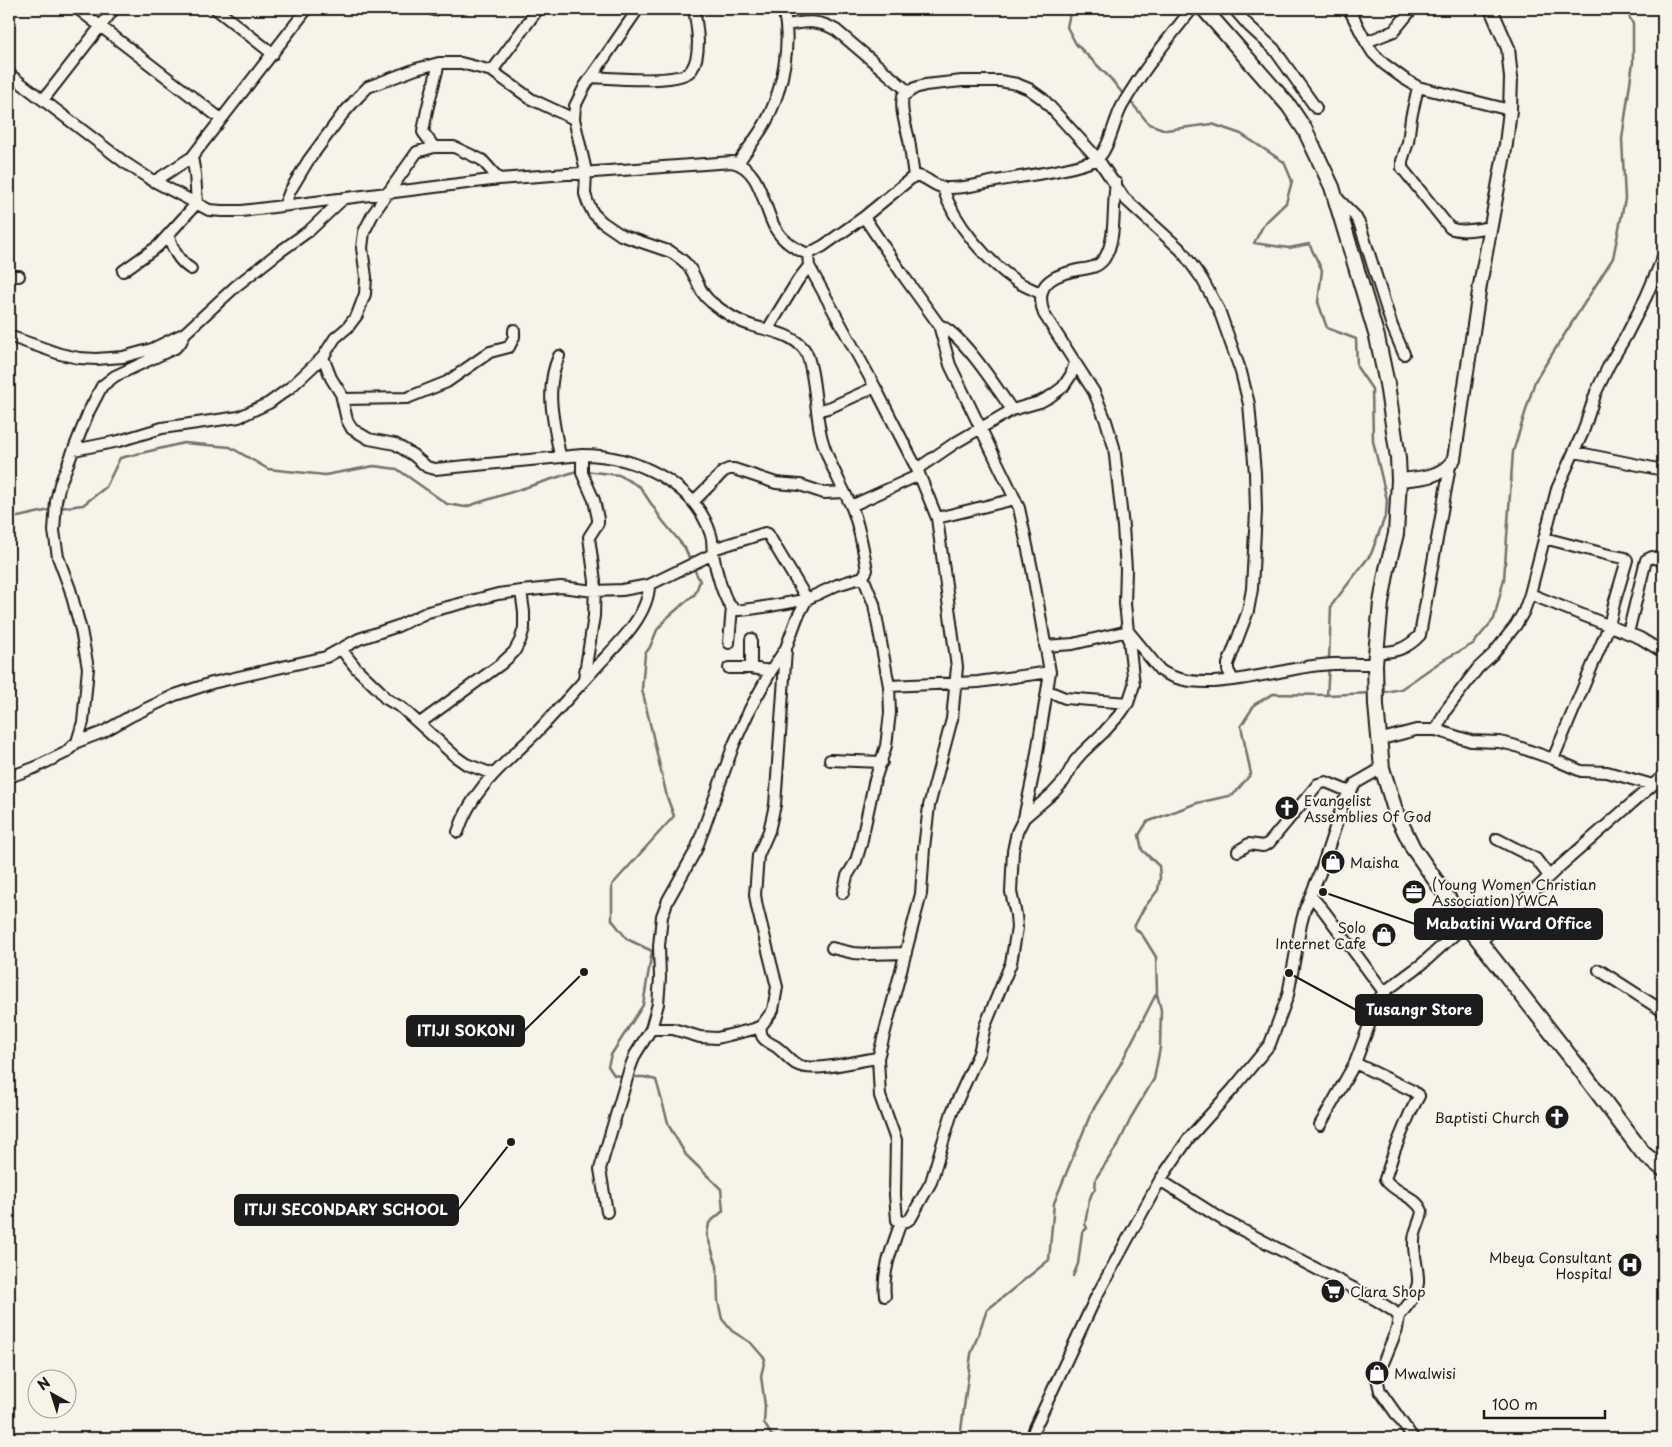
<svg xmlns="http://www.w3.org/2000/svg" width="1672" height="1447" font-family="'Playpen Sans',sans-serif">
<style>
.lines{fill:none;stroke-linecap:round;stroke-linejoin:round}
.stream{stroke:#72716c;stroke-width:2.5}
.minor-casing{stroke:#1c1c1c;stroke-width:14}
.tertiary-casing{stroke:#1c1c1c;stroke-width:16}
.secondary-casing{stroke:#1c1c1c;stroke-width:18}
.minor{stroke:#f7f3e8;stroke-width:10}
.tertiary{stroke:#f7f3e8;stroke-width:12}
.secondary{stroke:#f7f3e8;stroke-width:14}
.labels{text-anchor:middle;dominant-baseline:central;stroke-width:4;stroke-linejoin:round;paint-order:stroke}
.poi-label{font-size:14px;fill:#1c1c1c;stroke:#f7f3e8;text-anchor:start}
.leader{fill:none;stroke:#1c1c1c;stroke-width:2}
.callout-dot{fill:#1c1c1c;stroke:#f7f3e8;stroke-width:2}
.callout{fill:#1c1c1c;stroke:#1c1c1c;stroke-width:2}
.callout-label{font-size:15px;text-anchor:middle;font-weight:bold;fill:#fff}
</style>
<rect width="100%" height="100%" fill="#f7f3e8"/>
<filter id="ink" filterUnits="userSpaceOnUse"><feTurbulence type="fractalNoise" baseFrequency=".02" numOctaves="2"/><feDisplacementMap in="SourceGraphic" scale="10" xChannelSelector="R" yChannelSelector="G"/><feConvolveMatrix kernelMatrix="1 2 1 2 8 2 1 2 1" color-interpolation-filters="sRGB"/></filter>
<g filter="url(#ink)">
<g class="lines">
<!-- stream -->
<path class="stream" d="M1071,9L1067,27L1076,44L1110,78L1124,95
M1130,101L1149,124L1166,130L1212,124L1241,134L1284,162L1292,181L1286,203L1264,224L1254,243L1289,248L1309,244L1322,270L1318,302L1327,328L1356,339L1357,367L1372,389L1373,441L1387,500L1386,514L1371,554L1331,606L1329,661
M585,471L619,475L640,487L662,520L685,548L691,562
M59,508L83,505L106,487L120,458L184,443L230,447L268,469L325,475L374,466L397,469L447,504L465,507L580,470
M9,519L54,509
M1380,693L1401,689L1443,660L1473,644L1494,619L1504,579L1513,452L1535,381L1613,258L1625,199L1622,139L1633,62V24L1625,9
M1327,695L1329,666
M625,1077L614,1075L608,1066L611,1055L643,1005L652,951L627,939L612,920V885L674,816L667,797L642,689L645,654L650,647L657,630L668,617L695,594L700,581L693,567
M631,1077H644L656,1080L669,1126L686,1155L721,1189L723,1211L709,1223L707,1235L717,1266L718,1301L722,1319L732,1331L751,1343L765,1359L761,1376L765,1406L764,1423L772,1436L781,1438
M1073,1276L1078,1264L1082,1233L1087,1228L1085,1224L1089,1201L1092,1193L1095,1189L1096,1178L1119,1143L1133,1114L1154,1079L1160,1048L1161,1010L1157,994
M960,1438L971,1354L987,1310L1049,1260L1054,1203L1091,1113L1120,1065L1157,992L1156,957L1143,936L1134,927L1144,908L1158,890L1160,878L1159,866L1142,850L1139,835L1147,822L1197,803L1233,795L1251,774L1241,726L1255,704L1273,694L1327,695L1372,693"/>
<defs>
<path id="minor" d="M78,9L221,119
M216,9L273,54
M432,9L434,10L435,9
M1234,9L1248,25L1274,49L1316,108
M1349,9L1366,42L1373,53L1384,64L1403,78L1418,87L1510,110
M787,25C805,21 819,20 836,30L909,92
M1366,42L1394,31L1412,9
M492,71L538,9
M9,74L124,162L150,179L209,210L222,211H242L499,179L732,162C761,168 763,207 775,228C782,240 795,249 808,254L823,246L864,217L914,176C925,174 934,188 946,188C963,189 979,184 996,181C1027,175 1070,171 1098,159C1111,144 1113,123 1122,106C1142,71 1167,40 1192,9
M591,77C610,78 683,85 692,69C702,53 697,26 694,9
M1418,87L1411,118L1408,142L1402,161V168L1450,228C1462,233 1478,229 1490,227
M43,100L114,9
M434,147L423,132L427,110L439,63
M738,163C748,148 760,134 768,118C783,86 792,43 783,9
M914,176C912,164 911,152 909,140C906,125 900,111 903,96L915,88L925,85L962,81H1000L1017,84L1029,89L1043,99L1098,159L1124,198L1181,250L1202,279L1219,310L1241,372L1249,404L1255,473L1256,511L1252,589L1248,611L1228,664V670L1233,680
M155,181L192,157L307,9
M943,188C954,224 986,260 1016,281C1024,286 1032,289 1040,293
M1336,197L1355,216L1360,225L1392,326L1404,354
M285,204L290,191L308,161L342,115L359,96L368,87L416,69L439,63H461L492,71L531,99L574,119
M168,235C173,249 178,261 191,269
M808,254L809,266L875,387L917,469L937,518L957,667L952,719L929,806L924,848L921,894L878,1058L880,1096L896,1140L895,1195L897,1220L901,1222L907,1221L911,1218L931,1182L952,1112L979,1053L985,1026L1011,963L1017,928L1016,915L1011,892L1013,851L1017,832L1024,818L1034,771L1050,672L1032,569L1019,508L1015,499L950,365L939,325L905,278L864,217
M123,271L158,246L197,203L195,174L192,157
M9,276H19
M939,325C961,332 998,390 1012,410
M768,329L798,280L809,266
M9,336L60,354L79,358L96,359L123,357L152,349L185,333L236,286L278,253L310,230L344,198
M559,356C544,389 554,423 560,456
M323,357L331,378L341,394L347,420L352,429L369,439L395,444L413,455L427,467L435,469L582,455C633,455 695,482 711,535C713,540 712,547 713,554C715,566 724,605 735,610C740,612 799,601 807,599L768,534L765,533L713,549
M343,399L407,398L447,382L490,352L509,347L514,337V330
M817,411L831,407L875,387
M74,450L119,441L162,428L239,417L269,403L291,387L323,357L335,338L348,327L357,315L365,294L366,277L362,248L364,232L373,214L417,152L434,147H454L482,160L499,179
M1575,452L1663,470
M582,455V473L594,500L598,519V523L589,537L595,581L594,616L584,679
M917,469L955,443L1012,410L1040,402L1051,396L1063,387L1071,375L1075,362
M693,502L724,471L729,469H734L776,483L800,485L824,493L844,492
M851,506L919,475
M937,518L1015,499
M1544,538L1609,555L1625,558L1627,560L1614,604L1609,626L1553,759
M1530,594L1640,638L1663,652
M1628,633L1646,560L1652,557L1663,561
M729,643L732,607
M1045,646L1073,644L1128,631L1160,670C1200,698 1275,669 1321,665C1338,663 1357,664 1375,664
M341,649L356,668L380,691L385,698L402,708L456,757L466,764L493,774
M1375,652C1394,653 1407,649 1420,635L1450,466
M729,668H751L771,671
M751,668V639
M889,686L978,682L1050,672
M1048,691L1065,698L1128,703
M420,723L501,664L514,652L520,641L524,628V612L521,591
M1436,730L1446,710L1478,668L1493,654L1516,625L1524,611L1530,594L1557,489L1583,432L1596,392L1609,365L1626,336L1646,297L1663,257
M1378,740L1416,730H1436L1471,741L1499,742L1513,745L1553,759L1581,771L1607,772L1653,785
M77,742L83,722L88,668L81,630L70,589L58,557L54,531L56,501L60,484L89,411L102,386L115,376L175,348L181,342L185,333
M830,760L882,762
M9,777L34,768L65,753L77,742L103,732L131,716L175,695L212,683L326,657L359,639L398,626L428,612L498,594L521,591L561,587L594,591L622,590L649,585L713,554
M1024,818L1053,793L1064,781L1075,761L1082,753L1104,732L1121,713L1128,703L1134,685L1125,604L1126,569L1123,527L1114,447L1106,421L1094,392L1044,314C1035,288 1047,277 1073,271C1084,268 1096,270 1104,259C1117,240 1112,206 1116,183
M458,832C471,790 504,764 535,734C557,711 578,687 600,663C619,643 649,614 649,585
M1497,839L1536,859L1549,876
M1238,851L1249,844L1263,846L1269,843L1318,784L1326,782L1350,792
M843,893L847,876L856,861L861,844L874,783L886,746L890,713L889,686L874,604L863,577
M1311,896L1324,911L1384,992
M1480,942L1559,867L1663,776
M832,948L853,953L868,954L906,953
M1599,970L1663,1011
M761,1026C759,1038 766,1041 775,1046C783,1051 788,1059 796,1064C813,1074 857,1060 878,1058
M651,1029H673L700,1037L717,1038L754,1029L761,1026L765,1021L773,1010L777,987L757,907L755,895L758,856L769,831L775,805L786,650
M1355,1063L1413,1091L1419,1096L1410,1113L1395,1149L1385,1179C1394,1193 1416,1196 1422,1211C1421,1222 1414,1230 1414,1241C1413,1254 1419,1271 1418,1283C1416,1296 1407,1306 1399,1316
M1320,1125L1355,1063L1379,999L1384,992L1422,964L1466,924
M1160,1180L1223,1220L1376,1300L1392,1310L1399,1316L1397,1329L1377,1378L1380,1391L1413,1438
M607,1212L600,1169L630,1068L635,1055L651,1029L658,1004L660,978L659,946L662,916L668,900L696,850L734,744L750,709L771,671L786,648L797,618L807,599L837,585L863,577L867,570C863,549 860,528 852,508C841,483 825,457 820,431C816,414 814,361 804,349C792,334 771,331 753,326C739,322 722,311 711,302C699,293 697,277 689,267C684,260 677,256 671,252L621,235L602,222L593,213L588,203L585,194L586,171L574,119L575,106L585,86L638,9
M885,1296C882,1271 893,1245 901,1222
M1035,1438L1034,1430L1096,1297L1160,1180L1189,1138L1233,1089L1270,1044L1288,995L1301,924L1305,909L1320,873L1344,801L1356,783L1382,768"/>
<path id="tertiary" d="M1399,480C1420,478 1442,478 1454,459L1480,285L1506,144L1510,110L1511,78L1508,48L1491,9"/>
<path id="secondary" d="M1204,9L1289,106L1305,130L1332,187L1377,337L1387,384L1398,458L1399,480L1396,534L1387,569L1381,603L1375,664L1376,705L1382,768L1396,813L1413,848L1466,924L1583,1073L1643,1153L1663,1169"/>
</defs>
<!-- minor casing -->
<use href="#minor" class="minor-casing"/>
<!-- tertiary casing -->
<use href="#tertiary" class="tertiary-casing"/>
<!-- secondary casing -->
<use href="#secondary" class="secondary-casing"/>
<!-- minor -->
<use href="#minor" class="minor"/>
<!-- tertiary -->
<use href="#tertiary" class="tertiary"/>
<!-- secondary -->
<use href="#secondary" class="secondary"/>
</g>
</g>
<!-- icons -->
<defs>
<symbol id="church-disc" viewBox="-11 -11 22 22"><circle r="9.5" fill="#1c1c1c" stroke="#f7f3e8"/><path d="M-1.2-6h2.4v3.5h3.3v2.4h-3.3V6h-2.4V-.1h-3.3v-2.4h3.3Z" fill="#fff"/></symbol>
<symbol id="shop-disc" viewBox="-11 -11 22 22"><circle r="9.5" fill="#1c1c1c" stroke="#f7f3e8"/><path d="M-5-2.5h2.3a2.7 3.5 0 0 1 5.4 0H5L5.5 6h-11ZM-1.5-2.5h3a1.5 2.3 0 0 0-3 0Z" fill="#fff"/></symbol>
<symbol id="office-disc" viewBox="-11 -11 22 22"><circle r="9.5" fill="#1c1c1c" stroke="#f7f3e8"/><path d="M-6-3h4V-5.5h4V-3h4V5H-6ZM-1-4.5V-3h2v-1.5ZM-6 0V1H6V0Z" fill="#fff"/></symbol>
<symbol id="hospital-disc" viewBox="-11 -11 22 22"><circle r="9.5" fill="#1c1c1c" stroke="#f7f3e8"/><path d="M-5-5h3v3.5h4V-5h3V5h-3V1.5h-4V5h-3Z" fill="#fff"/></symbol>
<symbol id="supermarket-disc" viewBox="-11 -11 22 22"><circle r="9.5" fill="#1c1c1c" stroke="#f7f3e8"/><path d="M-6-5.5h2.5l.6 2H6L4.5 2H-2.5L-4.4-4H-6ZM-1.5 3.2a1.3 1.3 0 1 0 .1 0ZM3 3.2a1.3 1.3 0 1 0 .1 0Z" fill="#fff"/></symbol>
</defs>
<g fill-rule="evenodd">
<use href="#church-disc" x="1273" y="794" width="28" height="28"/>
<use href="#shop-disc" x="1319" y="848" width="28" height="28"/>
<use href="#office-disc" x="1400" y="878" width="28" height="28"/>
<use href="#shop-disc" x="1370" y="921" width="28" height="28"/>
<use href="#church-disc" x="1543" y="1103" width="28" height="28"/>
<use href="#hospital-disc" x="1616" y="1251" width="28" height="28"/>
<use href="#supermarket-disc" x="1319" y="1277" width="28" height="28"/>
<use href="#shop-disc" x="1363" y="1359" width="28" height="28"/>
</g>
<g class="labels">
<!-- poi labels -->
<g class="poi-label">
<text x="1304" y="800">Evangelist<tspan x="1304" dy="16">Assemblies Of God</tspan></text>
<text x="1350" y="862">Maisha</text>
<text x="1432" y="884">(Young Women Christian<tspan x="1432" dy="16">Association)YWCA</tspan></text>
<text x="1366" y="927" text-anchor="end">Solo<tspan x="1366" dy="16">Internet Cafe</tspan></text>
<text x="1540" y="1117" text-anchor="end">Baptisti Church</text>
<text x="1612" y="1257" text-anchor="end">Mbeya Consultant<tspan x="1612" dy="16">Hospital</tspan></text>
<text x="1350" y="1291">Clara Shop</text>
<text x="1394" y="1373">Mwalwisi</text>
</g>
</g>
<!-- callouts -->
<path class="leader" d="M1323 892L1415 924M1289 973L1356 1010M584 972L524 1031M511 1142L458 1210"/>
<g class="callout-dot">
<circle cx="1323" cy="892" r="5"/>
<circle cx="1289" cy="973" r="5"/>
<circle cx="584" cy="972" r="5"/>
<circle cx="511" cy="1142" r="5"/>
</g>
<g class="callout">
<rect x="1415" y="909" width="187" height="30" rx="5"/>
<rect x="1356" y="995" width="126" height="30" rx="5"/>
<rect x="407" y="1016" width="117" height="30" rx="5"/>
<rect x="235" y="1195" width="223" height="30" rx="5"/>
</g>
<g class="callout-label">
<text x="1509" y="929">Mabatini Ward Office</text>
<text x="1419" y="1015">Tusangr Store</text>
<text x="466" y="1036">ITIJI SOKONI</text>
<text x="346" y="1215">ITIJI SECONDARY SCHOOL</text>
</g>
<!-- margin -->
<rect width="1672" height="1447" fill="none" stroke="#f7f3e8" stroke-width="30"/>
<rect x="15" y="15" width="1642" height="1417" fill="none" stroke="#1c1c1c" stroke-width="2" filter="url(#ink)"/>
<!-- north arrow -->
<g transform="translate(52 1394) rotate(321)"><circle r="24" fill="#f7f3e8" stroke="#9f9d96"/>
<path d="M0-4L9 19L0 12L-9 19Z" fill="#1c1c1c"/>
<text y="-8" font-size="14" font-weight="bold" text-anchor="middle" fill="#1c1c1c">N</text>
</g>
<!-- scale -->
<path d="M1484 1410v8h121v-8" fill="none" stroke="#1c1c1c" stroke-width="2.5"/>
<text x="1492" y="1410" font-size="15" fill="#1c1c1c" stroke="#f7f3e8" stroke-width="4" paint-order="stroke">100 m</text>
</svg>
